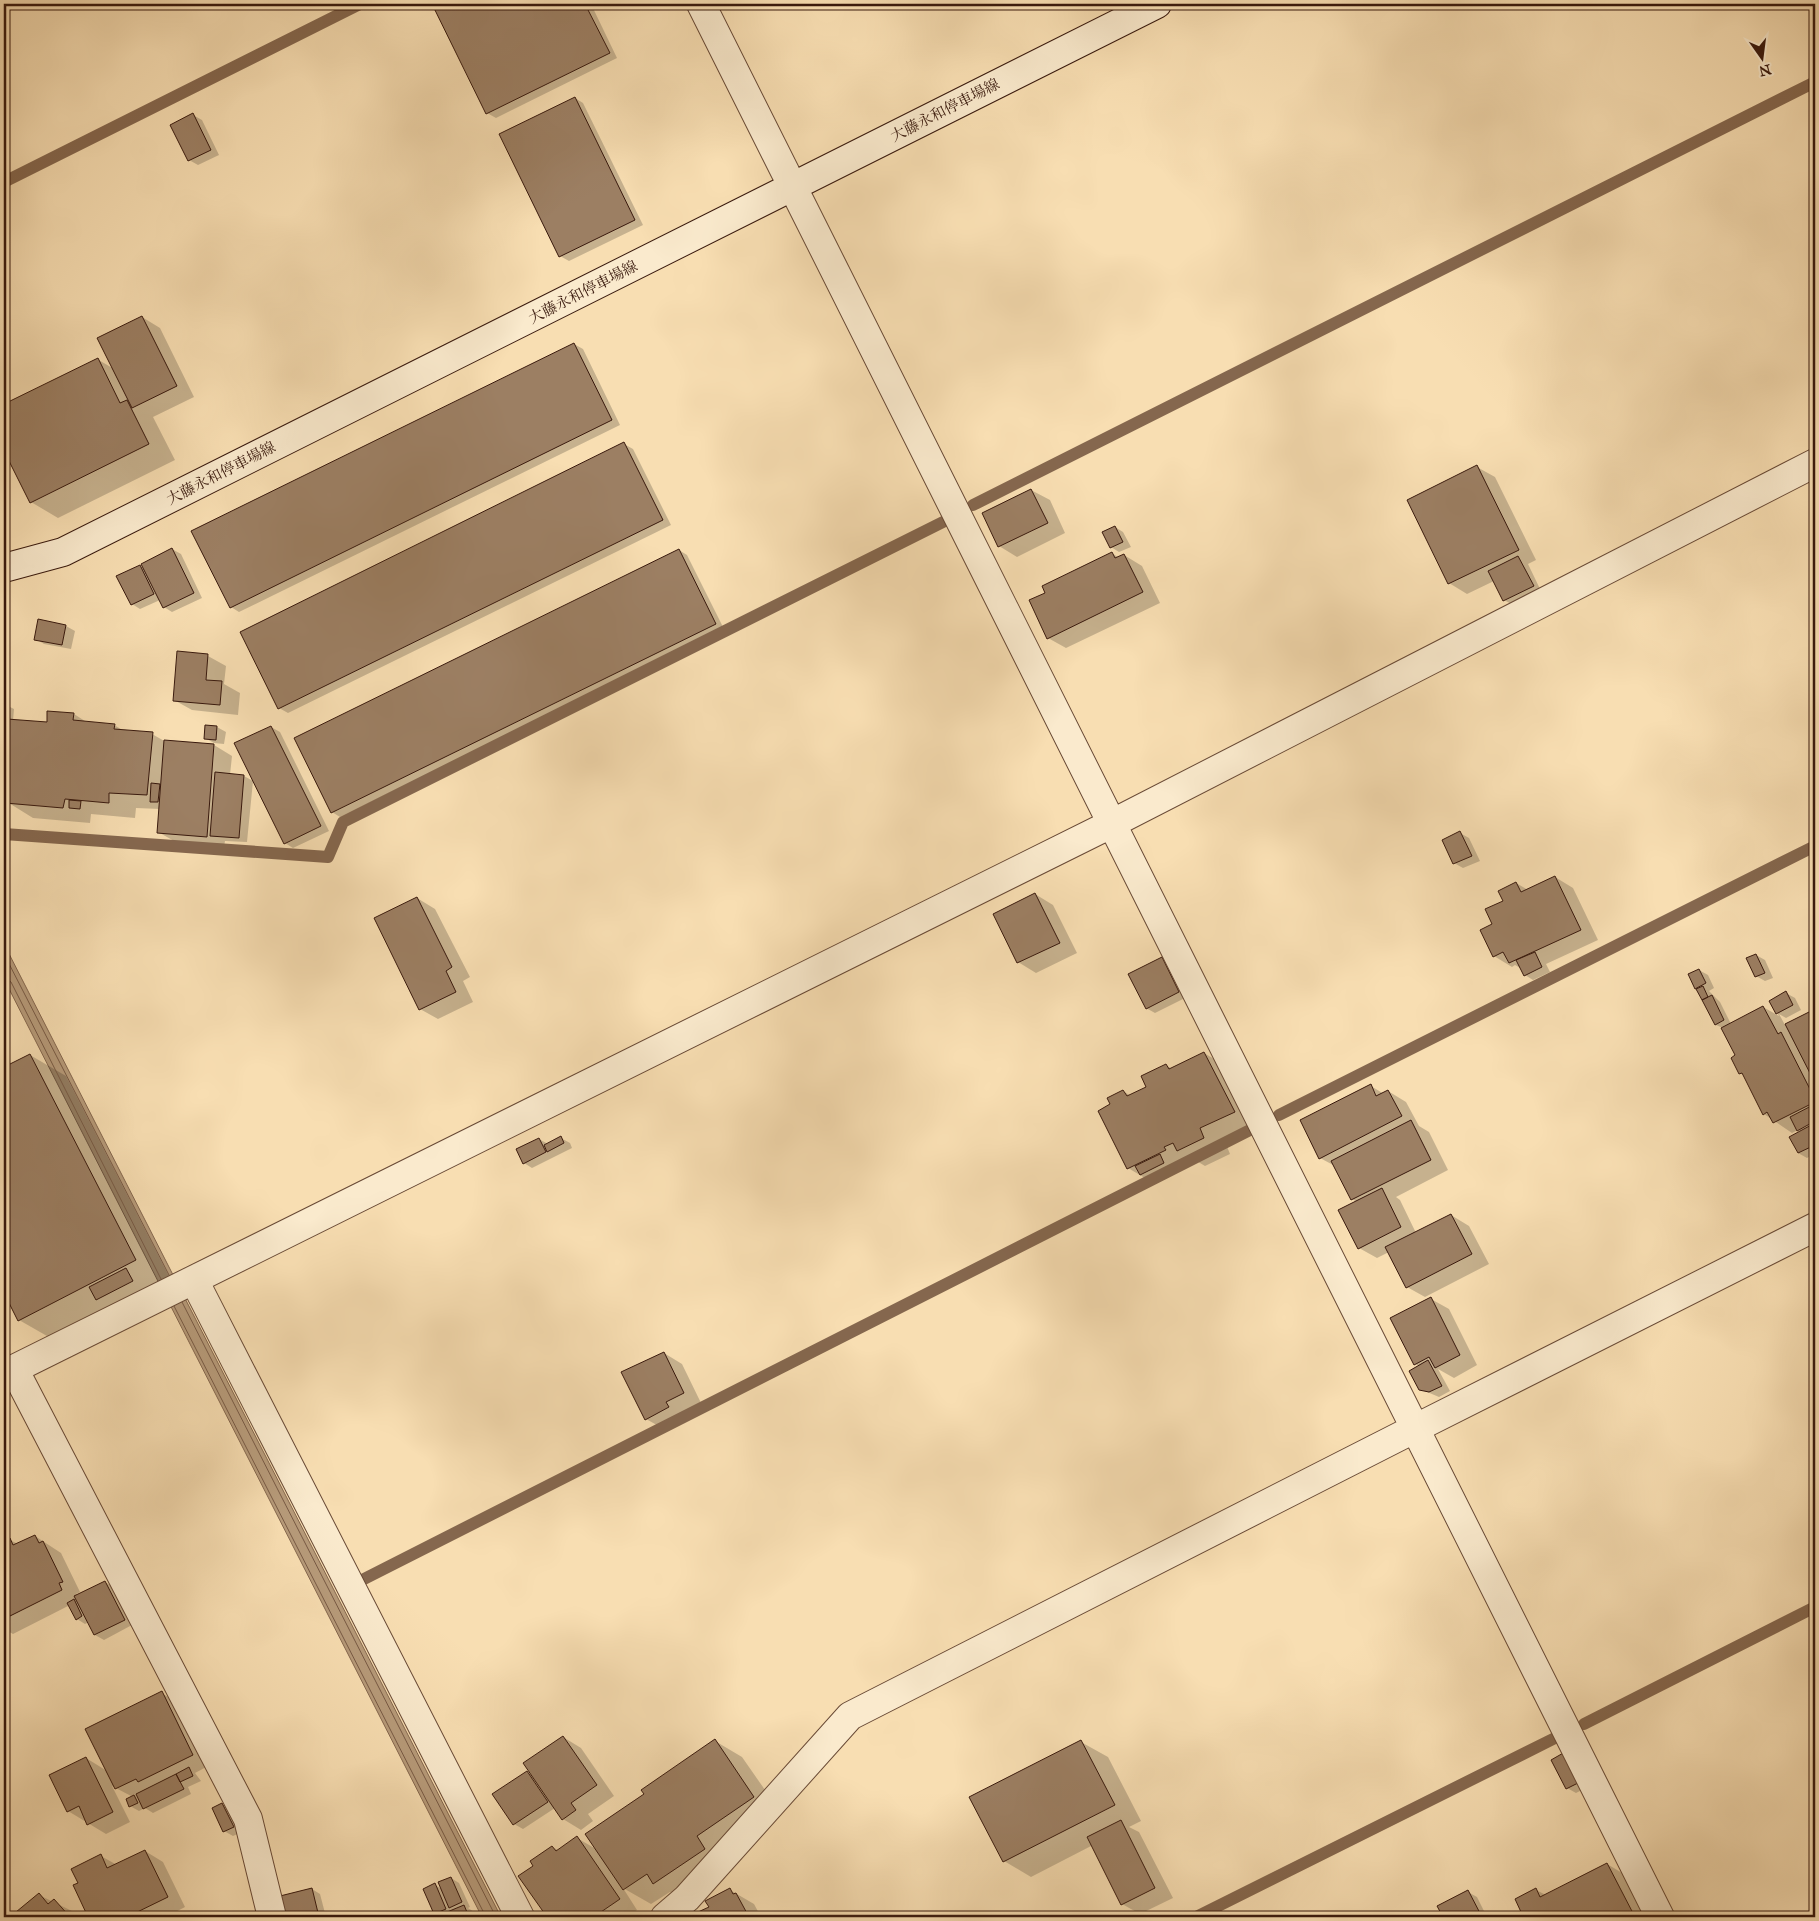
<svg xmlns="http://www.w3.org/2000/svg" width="1819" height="1921" font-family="'IM FELL Great Primer','Noto Serif JP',serif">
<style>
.water{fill:#b79b7a;stroke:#85674e}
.shadow{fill:#0003}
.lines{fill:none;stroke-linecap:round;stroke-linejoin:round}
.shore{stroke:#785a44;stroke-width:1}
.stream{stroke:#85674e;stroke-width:12}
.building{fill:#9c7f63;stroke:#39190d}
.minor-casing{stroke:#694a36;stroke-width:30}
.secondary-casing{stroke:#39190d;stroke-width:30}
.minor{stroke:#faeacd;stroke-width:28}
.secondary{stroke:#faeacd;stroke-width:28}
.labels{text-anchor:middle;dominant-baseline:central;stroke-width:5;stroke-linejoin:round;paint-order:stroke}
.street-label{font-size:15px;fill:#39190d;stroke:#faeacd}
</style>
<rect width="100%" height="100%" fill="#f8deb2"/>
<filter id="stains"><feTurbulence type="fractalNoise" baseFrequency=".004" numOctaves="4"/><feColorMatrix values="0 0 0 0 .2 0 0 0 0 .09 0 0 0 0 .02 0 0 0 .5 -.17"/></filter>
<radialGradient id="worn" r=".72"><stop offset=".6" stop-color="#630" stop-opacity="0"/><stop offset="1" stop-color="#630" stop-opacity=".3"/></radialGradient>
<!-- water -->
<path class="water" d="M4,944L501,1917H482L4,979Z"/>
<!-- shadow -->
<path class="shadow" d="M433,4H591L617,58L496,118L487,113Z
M575,98L583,103L643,225L569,261L560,256Z
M193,115L202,120L219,155L198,165L189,160Z
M142,317L160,328L194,397L153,417L175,460L58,518L31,502L4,448V406L97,359L114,369Z
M574,344L583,349L620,425L239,612L231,607Z
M624,444L633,449L671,525L288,713L279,708Z
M1477,467L1495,477L1536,560L1528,564L1541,591L1513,605L1504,600L1494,581L1467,594L1449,583Z
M1031,490L1050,500L1065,533L1017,557L999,546Z
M1115,527L1123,532L1131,547L1119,552L1111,547Z
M172,549L181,554L202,598L172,612L164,607L160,600L140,609L132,604L140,566L145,569Z
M679,550L687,555L724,629L340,817L332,812Z
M1112,553L1119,558L1124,555L1142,566L1160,603L1066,648L1048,638L1047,593Z
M39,620L66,626L75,631L71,649L44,644L36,639Z
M208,656L226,666L224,684L240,693L238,715L192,710L174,700Z
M4,704L14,709L13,721L48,724L74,714L88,723L114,725L126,732L152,734L166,742L214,745L232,756L230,775L244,776L253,781L247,842L225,841L224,847L176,842L158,832L160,809L136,808L135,818L91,814L90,823L33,818L4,800Z
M217,727L226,732L224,744L214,743L205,738Z
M271,727L280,732L329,831L293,848L285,843Z
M1460,833L1469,838L1480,861L1463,868L1454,863L1444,841Z
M1555,877L1573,888L1598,940L1546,964L1550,972L1533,980L1525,975L1522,969L1515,965L1512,967L1494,956V925L1516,883L1528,890Z
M1035,894L1053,905L1077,953L1036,973L1018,962Z
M417,898L435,909L470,977L463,981L473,1002L438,1019L420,1009Z
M1756,955L1765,960L1773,978L1765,981L1756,976Z
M1162,959L1171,964L1187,997L1155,1013L1146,1008Z
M1699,970L1708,975L1714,988L1709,991L1720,1002L1731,1024L1763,1007L1779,1016L1771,1001L1786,993L1795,998L1801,1010L1786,1018L1779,1014L1785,1025L1815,1010V1154L1807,1158L1798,1153L1801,1132L1798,1130L1792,1133L1764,1114L1745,1076L1740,1073L1736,1056L1723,1028L1716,1025L1696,988Z
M1204,1053L1231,1069L1261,1128L1226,1144L1230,1154L1205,1166L1195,1160L1191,1163L1192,1165L1155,1184L1128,1168L1112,1105L1123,1091L1131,1096L1148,1087L1166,1065L1172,1069Z
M30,1055L66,1076L171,1280L54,1340L19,1320L4,1290V1069Z
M1371,1086L1384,1094L1388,1091L1406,1102L1419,1126L1429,1132L1448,1170L1396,1197L1400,1200L1416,1233L1451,1215L1469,1226L1489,1264L1425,1297L1407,1287L1389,1252L1377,1258L1359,1248L1357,1202L1352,1199L1335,1166L1320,1158Z
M561,1138L570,1143L572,1148L532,1168L524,1163L539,1139L548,1144Z
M1431,1299L1449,1309L1477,1365L1454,1378L1438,1369L1450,1391L1439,1397L1420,1389L1419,1366L1415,1364Z
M664,1353L682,1364L701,1403L684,1412L687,1418L664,1429L646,1419Z
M35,1536L61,1553L80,1592L76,1594L77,1596L105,1582L114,1587L132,1625L104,1640L95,1635L89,1622L85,1624L77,1619L70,1605L13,1634L4,1629V1543L10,1540L18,1544Z
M161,1693L180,1703L210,1765L195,1773L201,1781L188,1787L191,1794L153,1813L145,1808L139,1811L130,1806L133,1797L112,1786L130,1822L106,1834L68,1811L86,1758L107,1771Z
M563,1737L581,1748L614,1796L588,1814L593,1821L581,1830L563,1819L555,1808L523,1829L514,1824L527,1772L533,1776Z
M715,1741L742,1757L781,1813L681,1898L670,1892L651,1904L623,1888L637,1910L626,1917H548L520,1877L535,1866L552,1847L558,1850L577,1838L596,1849L646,1794Z
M1081,1742L1108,1757L1141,1821L1129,1827L1139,1832L1173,1898L1140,1914L1122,1904L1093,1845L1031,1877L1004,1861Z
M1565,1753L1588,1787L1576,1793L1567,1788Z
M222,1804L231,1809L242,1832L233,1836L224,1831Z
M145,1851L163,1862L185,1907L166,1917H90L74,1886L80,1883L101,1856L117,1865Z
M1607,1864L1634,1880L1653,1917H1514L1523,1912L1536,1890L1546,1895Z
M451,1878L459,1883L470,1907L468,1908L482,1917H438L440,1916L435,1913V1885L442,1889Z
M312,1889L320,1894L326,1917H282Z
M730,1890L754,1904L761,1917H702L699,1913L710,1907Z
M1468,1892L1477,1897L1487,1917H1444L1439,1907Z
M39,1895L72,1911L77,1917H23L18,1912Z"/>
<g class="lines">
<!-- shore -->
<path class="shore" d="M4,954L169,1275
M4,978L11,982L161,1279
M182,1302L496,1917
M174,1306L486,1917"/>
<!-- stream -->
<path class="stream" d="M4,182L360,4
M973,505L1815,82
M4,834L328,857L343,822L943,522
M1279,1115L1815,846
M364,1579L1250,1130
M1584,1724L1815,1607
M1196,1917L1555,1738"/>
</g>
<!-- building -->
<path class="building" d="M432,4H585L610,53L486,114Z
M575,97L635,220L559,257L499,134Z
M193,113L211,150L188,161L170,125Z
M142,316L177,386L132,408L97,338Z
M574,343L612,420L230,608L191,531Z
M98,358L120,403L127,400L149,444L30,503L4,451V404Z
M624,442L663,520L278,709L240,632Z
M1477,465L1519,550L1448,584L1407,500Z
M1031,489L1048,523L998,547L982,513Z
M1115,526L1123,542L1110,548L1102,532Z
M172,548L194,593L163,608L141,564Z
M679,549L716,624L331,813L294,738Z
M1112,552L1115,558L1124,554L1143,592L1047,639L1029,600L1045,593L1042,586Z
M1518,556L1534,586L1503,601L1488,571Z
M140,565L154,594L131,605L116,576Z
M38,619L66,625L62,645L34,640Z
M177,651L208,654L206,680L222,681L220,705L173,701Z
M4,702L6,703L4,731Z
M47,711L74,713L73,720L115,724L114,729L153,732L147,795L109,793V803L65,799L63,808L5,803L4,755L7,719L47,722Z
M205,725L217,726L216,740L204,739Z
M271,726L321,826L284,844L234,743Z
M164,740L214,744L207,837L157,833Z
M215,772L244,775L239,838L210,836Z
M151,783L160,784L158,802H150Z
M69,800L81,801L80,809L69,808Z
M1460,831L1472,856L1453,864L1442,840Z
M1555,876L1581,930L1509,963L1503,952L1493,957L1480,930L1492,924L1485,909L1503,901L1498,891L1516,882L1521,892Z
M1035,893L1060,943L1017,963L993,914Z
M417,897L452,967L446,971L456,992L419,1010L374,918Z
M1535,952L1542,967L1524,976L1516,960Z
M1756,954L1765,973L1755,977L1746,958Z
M1162,957L1179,992L1146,1009L1128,974Z
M1699,969L1706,983L1695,989L1688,974Z
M1703,986L1708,997L1702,1000L1696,989Z
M1786,991L1793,1005L1776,1014L1769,1001Z
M1712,995L1724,1020L1715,1025L1702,1000Z
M1763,1006L1778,1034L1781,1032L1815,1099V1102L1773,1123L1767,1112L1763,1115L1742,1073L1739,1074L1731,1058L1735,1055L1721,1028Z
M1815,1009V1083L1785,1024Z
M1204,1052L1235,1112L1200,1128L1204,1138L1177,1151L1173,1143L1164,1147L1166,1150L1127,1169L1098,1111L1110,1104L1107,1098L1123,1090L1127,1096L1146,1087L1141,1076L1166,1064L1169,1069Z
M30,1054L136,1260L18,1321L4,1293V1067Z
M1371,1084L1376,1096L1388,1090L1402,1116L1319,1159L1300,1120Z
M1815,1104V1121L1797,1131L1790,1117Z
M1411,1120L1431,1160L1351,1200L1331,1161Z
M1815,1123V1145L1798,1153L1789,1137Z
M561,1136L564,1143L547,1152L544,1145Z
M539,1138L546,1152L523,1164L516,1149Z
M1160,1154L1164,1163L1140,1175L1135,1166Z
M1382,1188L1401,1227L1358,1249L1338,1210Z
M1451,1214L1472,1254L1406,1288L1385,1247Z
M126,1268L133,1281L96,1300L89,1287Z
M1431,1297L1460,1355L1435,1368L1429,1357L1414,1365L1390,1318Z
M664,1352L684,1393L666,1402L669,1407L645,1420L621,1372Z
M1428,1360L1442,1386L1429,1392L1419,1390L1409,1371Z
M35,1535L39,1543L43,1541L63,1582L59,1583L62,1590L4,1619V1541L10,1538L13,1545Z
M105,1581L125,1620L94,1635L74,1596Z
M74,1599L82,1616L76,1620L67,1603Z
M162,1691L193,1755L138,1782L136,1779L115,1789L85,1729Z
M563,1736L597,1785L571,1803L576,1810L562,1820L523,1763Z
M715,1739L754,1797L697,1836L705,1849L653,1884L647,1874L623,1890L585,1834L644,1794L641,1790Z
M1081,1740L1115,1805L1003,1862L969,1797Z
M1565,1752L1580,1782L1566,1789L1551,1760Z
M86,1757L113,1812L87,1825L79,1806L67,1812L49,1775Z
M189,1767L193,1776L180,1782L176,1774Z
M527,1771L548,1802L513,1825L492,1794Z
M176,1774L184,1789L143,1809L136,1794Z
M134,1795L138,1803L129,1807L126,1799Z
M222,1803L234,1827L223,1832L212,1808Z
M1121,1820L1155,1888L1121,1905L1087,1837Z
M577,1836L620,1899L598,1914L601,1917H547L518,1876L533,1866L530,1861L552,1846L556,1851Z
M145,1850L168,1897L127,1917H88L73,1885L78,1883L71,1869L101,1854L107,1868Z
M1607,1863L1635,1917H1511L1521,1912L1515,1899L1536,1888L1540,1897Z
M451,1877L462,1902L449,1908L438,1882Z
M435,1883L446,1909L434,1914L423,1889Z
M312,1888L319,1917H281L276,1897Z
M730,1888L733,1894L736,1893L749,1917H700L698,1912L709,1907L705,1901Z
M1468,1890L1482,1917H1443L1437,1906Z
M39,1893L48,1904L54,1899L70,1917H21L16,1912Z
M464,1905L469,1917H435Z"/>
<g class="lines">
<defs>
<path id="minor" d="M701,4L1660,1917
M194,1280L520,1917
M14,1369L248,1819L272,1917
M4,1374L1111,824L1815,463
M665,1917L687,1898L850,1716L1416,1428L1815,1227"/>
<path id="secondary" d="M4,568L63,552L1157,4"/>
</defs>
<!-- minor casing -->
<use href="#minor" class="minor-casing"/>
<!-- secondary casing -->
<use href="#secondary" class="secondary-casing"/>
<!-- minor -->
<use href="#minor" class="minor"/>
<!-- secondary -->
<use href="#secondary" class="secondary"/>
</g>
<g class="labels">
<!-- street labels -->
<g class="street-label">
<text transform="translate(945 110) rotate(-27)">大藤永和停車場線</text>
<text transform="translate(583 292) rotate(-27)">大藤永和停車場線</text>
<text transform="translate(221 473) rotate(-27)">大藤永和停車場線</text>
</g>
</g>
<!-- margin -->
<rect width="1819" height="1921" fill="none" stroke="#f8deb2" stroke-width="20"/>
<rect x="5" y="5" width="1809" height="1911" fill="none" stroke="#39190d" stroke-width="2.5"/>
<rect x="10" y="10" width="1799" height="1901" fill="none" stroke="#39190d"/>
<!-- north arrow -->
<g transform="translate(1762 58) rotate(166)" stroke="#faeacd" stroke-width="4" paint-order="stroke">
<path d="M0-4L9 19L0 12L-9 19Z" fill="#39190d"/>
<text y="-8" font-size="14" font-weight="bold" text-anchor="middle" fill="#39190d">N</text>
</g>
<rect width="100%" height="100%" filter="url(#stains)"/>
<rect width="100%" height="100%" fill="url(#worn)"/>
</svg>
